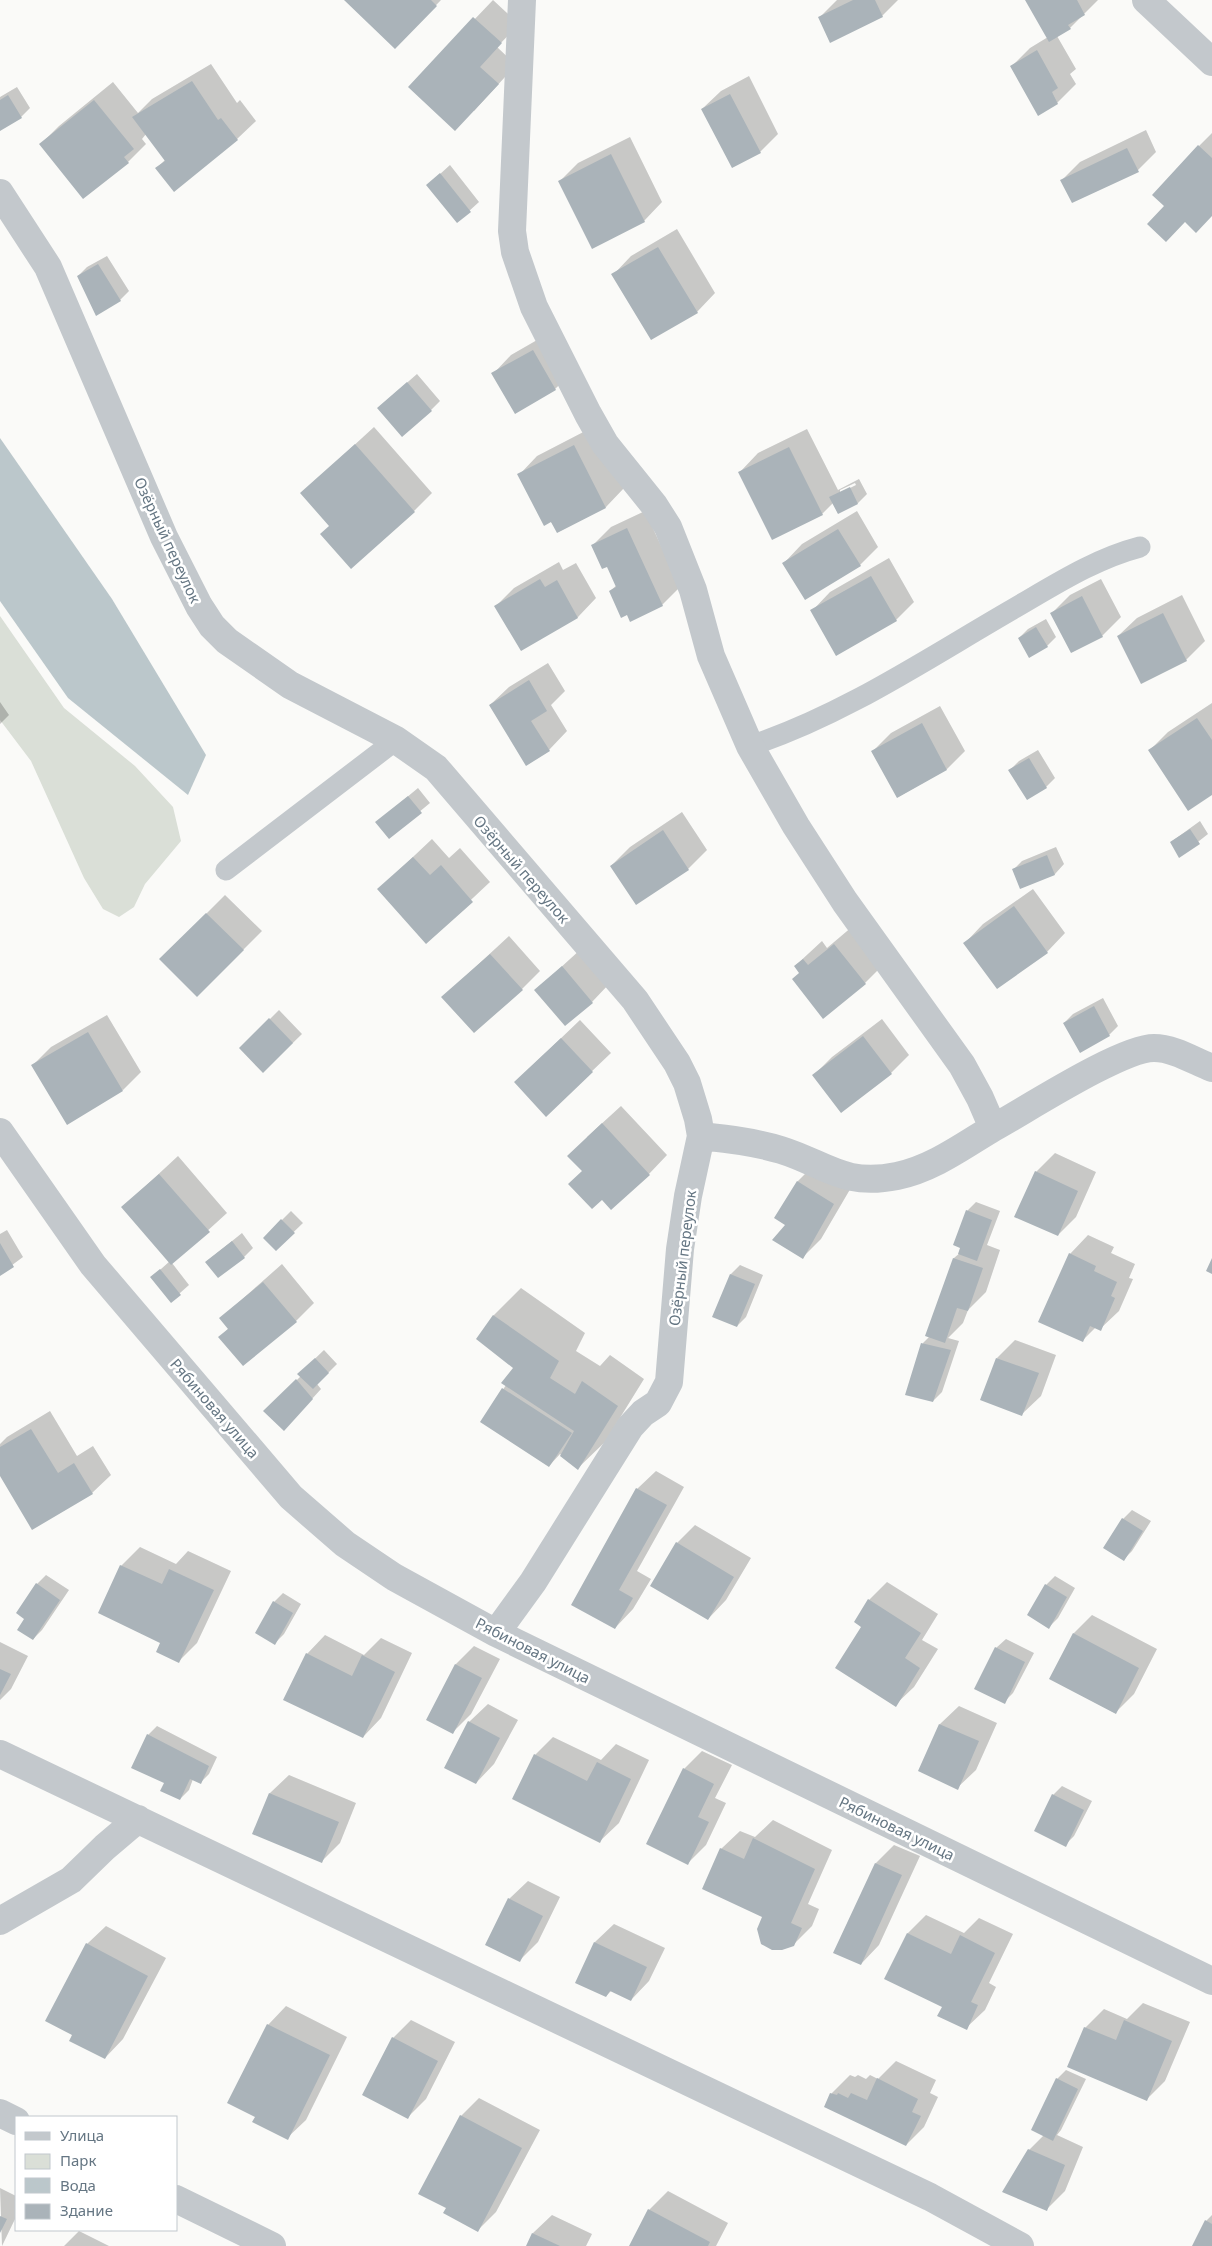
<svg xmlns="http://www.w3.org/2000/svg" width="1212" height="2246" font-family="'Noto Sans',sans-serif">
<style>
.green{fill:#dadfd7}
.water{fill:#bbc7cb}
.shadow{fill:#0003;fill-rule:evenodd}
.building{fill:#aab3b9}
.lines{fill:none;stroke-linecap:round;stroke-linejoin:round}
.service{stroke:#c3c8cc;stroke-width:21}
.minor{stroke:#c3c8cc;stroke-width:28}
.labels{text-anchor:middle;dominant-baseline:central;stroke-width:5;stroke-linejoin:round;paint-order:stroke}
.street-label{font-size:15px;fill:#657683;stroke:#fff}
</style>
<rect width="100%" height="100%" fill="#fafaf8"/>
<!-- green -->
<path class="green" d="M0,616L64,708L135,766L173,807L181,841L145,884L134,907L119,917L103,909L84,878L31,761L0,720Z"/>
<!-- water -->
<path class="water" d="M0,438L112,599L206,755L188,795L68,698L0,601Z"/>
<!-- shadow -->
<path class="shadow" d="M346,0H441L413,29Z
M493,0L519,24L497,47L516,65L474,111L410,87Z
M837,0H898L882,16L819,18Z
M1026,0H1098L1070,28L1057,36L1076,69L1070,74L1076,84L1057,103L1012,66L1030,48L1048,37Z
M211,64L237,103L240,100L256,121L237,139L157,168L165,160L146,134L142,139L146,144L128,162L41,144L59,126L113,82L138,113L152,99Z
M749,76L778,134L760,152L702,109L721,91Z
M17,87L30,108L21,117L0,129V97Z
M1146,130L1156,152L1138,170L1062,180L1080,162Z
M1212,133V215L1185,221L1166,206L1199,146Z
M630,137L662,202L644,221L560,181L578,163Z
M450,165L479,202L457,222L428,185Z
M677,229L715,293L697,312L613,275L631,256Z
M107,256L129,291L120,300L78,276L87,267Z
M551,332L574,371L555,389L493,374L511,355Z
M417,374L440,401L431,410L378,408Z
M374,427L432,493L414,511L330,526L302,493Z
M593,427L624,488L606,507L558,532L519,475L537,456Z
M807,429L838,490L859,479L867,494L858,503L838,513L833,503L822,514L740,472L758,453ZM855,483L856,485L840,493V490Z
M645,511L680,587L662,605L628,614L610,591L617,585L607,565L593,545L611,527Z
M857,511L878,547L860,565L784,563L802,544Z
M889,558L914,602L896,620L812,611L830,592Z
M559,562L563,570L576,563L596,598L578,617L521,650L496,606L514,588Z
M1101,579L1121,617L1102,636L1072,652L1052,613L1070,595Z
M1182,595L1205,641L1186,660L1142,682L1118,636L1137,618Z
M1046,619L1056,637L1047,646L1019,638L1028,629Z
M548,663L565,691L551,705L567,731L549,750L490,705L509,687Z
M0,702L9,715L0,724Z
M1212,703V794L1150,750L1168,732Z
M940,706L965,751L947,769L898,797L872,752L891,733Z
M1038,750L1055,778L1046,787L1010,770L1019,761Z
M418,788L430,803L389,837L377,822Z
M682,812L707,850L688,869L636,903L611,866L630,847Z
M1200,821L1208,834L1180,856L1171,842Z
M432,839L449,858L460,848L490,882L426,942L379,889Z
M1056,847L1064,864L1055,874L1021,888L1013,870L1022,861Z
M1033,889L1065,933L1047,952L965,943L983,924Z
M225,895L262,931L197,996L161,959Z
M853,926L883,965L865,983L800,972L795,966L822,941L827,948Z
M509,936L540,971L522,989L443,997Z
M581,949L610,983L592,1002L536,990Z
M1103,998L1118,1026L1109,1035L1064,1023L1073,1014Z
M279,1010L302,1034L263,1072L241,1048Z
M107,1015L141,1072L123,1090L33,1065L51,1047Z
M882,1019L909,1055L891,1073L814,1075L832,1057Z
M580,1020L611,1053L546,1115L534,1064Z
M621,1106L667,1155L649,1174L583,1171L587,1137Z
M1055,1153L1096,1172L1076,1217L1058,1235L1036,1172Z
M178,1156L227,1213L172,1263L189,1285L171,1301L152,1277L170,1261L123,1207Z
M816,1163L852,1186L821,1239L802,1258L786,1225L776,1218L798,1181Z
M976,1202L1000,1211L987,1245L1000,1250L986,1292L968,1310L963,1323L948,1338L959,1341L942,1392L933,1401L923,1343L929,1337L927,1336L954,1258L961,1252L967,1211Z
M291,1211L303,1223L276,1249L264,1238Z
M7,1230L23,1257L0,1274V1234Z
M242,1233L253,1248L244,1257L206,1262Z
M1088,1235L1114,1247L1111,1253L1135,1264L1129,1278L1133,1279L1119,1311L1100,1329L1096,1327L1083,1340L1070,1254Z
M282,1264L314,1303L296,1321L220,1337L229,1328L221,1318Z
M740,1265L763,1275L746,1317L737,1326L714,1316L731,1274Z
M521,1288L585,1333L576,1351L600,1366L610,1355L644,1379L605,1442L578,1468L560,1454L549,1466L482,1422L506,1385L515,1368L478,1338L494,1315Z
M1015,1340L1056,1355L1041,1396L1022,1414L997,1358Z
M324,1350L337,1364L317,1384L321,1389L293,1420L265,1411L301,1376L299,1374Z
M50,1411L77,1456L93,1446L111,1475L92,1493L0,1473V1444L7,1437Z
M656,1471L684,1487L637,1571L651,1579L633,1609L615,1628L573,1604L637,1489Z
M1132,1510L1151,1521L1132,1551L1123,1560V1519Z
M695,1525L751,1558L726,1600L708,1619L677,1543Z
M140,1547L176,1564L188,1551L231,1571L197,1643L178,1662L162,1642L121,1566Z
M46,1575L69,1590L42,1630L33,1639L26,1619L37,1584Z
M1055,1576L1075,1588L1058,1618L1049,1627L1046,1585Z
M887,1582L938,1614L922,1640L938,1649L914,1687L895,1705L869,1600Z
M283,1593L301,1604L284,1634L275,1643L274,1602Z
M1092,1615L1157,1649L1134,1694L1115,1713L1051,1679L1074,1633Z
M325,1635L364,1655L381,1638L412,1653L381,1718L363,1737L307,1654Z
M1006,1639L1034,1653L1013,1693L1004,1702L996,1648Z
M0,1642L28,1656L11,1689L0,1700Z
M474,1646L500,1659L471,1714L453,1732L428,1719L456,1664Z
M488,1704L518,1720L494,1764L476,1783L469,1722Z
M959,1706L997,1723L976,1770L957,1788L920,1771L940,1724Z
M157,1726L217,1757L209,1774L200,1783L193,1779L189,1790L180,1799L166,1783L148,1735Z
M553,1737L601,1760L616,1744L649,1760L619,1823L600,1841L535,1755Z
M702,1751L732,1765L715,1798L726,1803L706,1845L688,1863L684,1769Z
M289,1775L356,1803L340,1843L322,1861L254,1833L270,1793Z
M1062,1786L1092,1801L1074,1836L1065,1845L1036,1831L1053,1795Z
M773,1820L832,1850L808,1904L819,1909L812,1926L793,1945L764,1917L721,1849L740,1831L755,1837Z
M894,1845L920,1856L879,1945L861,1964L835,1952L876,1863Z
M528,1881L560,1897L538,1942L519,1961L509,1899Z
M926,1915L964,1933L979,1918L1013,1934L989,1983L996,1987L985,2010L966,2028L944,2006L886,1978L908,1933Z
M614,1924L665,1948L649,1981L631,2000L612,1990L606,1996L577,1982L595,1942Z
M106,1926L166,1958L123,2039L105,2058L74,2035L87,1944Z
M1143,2003L1190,2022L1165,2081L1147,2099L1085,2028L1104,2009L1127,2019Z
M286,2006L347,2037L306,2120L287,2138L257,2116L268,2025Z
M411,2020L455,2042L426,2099L407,2118L393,2038Z
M896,2061L936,2080L930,2093L938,2097L924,2127L906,2145L825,2106L832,2093L850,2075L855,2077L858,2075L866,2079L870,2075L878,2079Z
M1066,2070L1086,2079L1061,2130L1057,2135L1083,2147L1065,2191L1047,2209L1029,2150L1044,2135L1057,2079Z
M479,2098L540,2130L496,2212L478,2230L447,2207L461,2116Z
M0,2188L16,2196V2217L2,2246Z
M668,2191L728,2223L716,2246H630L649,2210Z
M552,2215L592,2234L586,2246H527L533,2233Z
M1212,2215V2246H1193L1206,2221Z
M79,2231L109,2246H64Z"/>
<!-- building -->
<path class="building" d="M344,0H431L437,6L395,49Z
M853,0H875L883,17L830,43L818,17Z
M1025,0H1077L1085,15L1068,25L1071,29L1049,42Z
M473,17L502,43L480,67L499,84L455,131L408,87Z
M1037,50L1058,88L1052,92L1058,104L1038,116L1010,66Z
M192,81L218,120L221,118L238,140L174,192L155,168L165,161L132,117Z
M730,94L761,153L732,168L701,109Z
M8,95L22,118L0,131V100Z
M94,100L134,149L124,157L129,163L83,199L39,144Z
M1198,145L1212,158V216L1196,233L1185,222L1166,242L1147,224L1164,206L1152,195Z
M1127,148L1139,172L1072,203L1060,180Z
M611,154L645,222L592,249L558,181Z
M440,173L471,212L457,223L426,185Z
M658,247L698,313L651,340L611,274Z
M98,264L121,301L96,316L77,276Z
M533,350L556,390L515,414L491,373Z
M407,382L432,411L402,437L377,408Z
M355,444L415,512L351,569L320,534L329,526L300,493Z
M574,445L606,508L557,533L551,522L544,526L517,474Z
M789,447L823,515L772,540L738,472Z
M850,487L858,504L838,514L829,497Z
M627,528L663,606L630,622L627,615L621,618L609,591L616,587L607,567L602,569L591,545Z
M838,529L861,566L805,600L782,563Z
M871,576L897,621L836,656L810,610Z
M540,579L545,587L557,580L578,618L521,651L494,606Z
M1082,596L1103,637L1071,653L1050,613Z
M1163,613L1187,661L1141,684L1117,636Z
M1036,627L1048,647L1029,658L1018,638Z
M529,680L547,711L531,721L550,751L526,766L489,705Z
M1197,718L1212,740V795L1188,811L1148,750Z
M922,723L947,770L897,798L871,751Z
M1029,758L1047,788L1027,800L1008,770Z
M408,796L422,813L389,839L375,822Z
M1190,829L1200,844L1179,858L1170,842Z
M663,830L689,870L636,905L610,866Z
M1047,855L1055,875L1020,889L1012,869Z
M413,857L430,875L441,865L473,902L426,944L377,889Z
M1014,906L1048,953L997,989L963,943Z
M206,913L244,950L197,997L159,959Z
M834,944L866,984L823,1019L792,979L799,973L794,966L803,959L808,965Z
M490,954L523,990L474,1033L441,997Z
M562,966L593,1003L565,1026L534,990Z
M1094,1006L1110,1036L1080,1053L1063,1023Z
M269,1018L293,1043L263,1073L239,1048Z
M88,1032L123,1091L67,1125L31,1065Z
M863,1036L892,1074L841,1113L812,1075Z
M561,1038L593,1072L546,1117L514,1082Z
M602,1123L650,1175L611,1210L602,1200L592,1209L568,1184L582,1171L567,1156Z
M1035,1171L1078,1191L1058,1236L1014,1217Z
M159,1174L210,1232L171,1265L121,1207Z
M797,1181L834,1204L803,1259L772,1240L785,1225L774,1218Z
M966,1210L992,1220L977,1261L958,1254L960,1248L953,1245Z
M281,1219L295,1233L276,1251L263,1238Z
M232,1241L245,1258L218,1278L205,1262Z
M0,1243L14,1267L0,1276Z
M1069,1253L1096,1266L1094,1271L1117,1282L1111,1296L1115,1298L1101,1331L1090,1326L1083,1342L1038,1322Z
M953,1258L983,1268L968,1311L957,1308L945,1343L925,1336Z
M1212,1258V1274L1206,1271Z
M160,1269L181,1295L171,1303L150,1277Z
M730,1274L755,1284L737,1327L712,1317Z
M263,1282L297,1322L243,1366L218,1337L228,1329L219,1318Z
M493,1315L559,1361L550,1378L575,1394L582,1381L618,1406L578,1470L560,1456L574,1431L501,1383L513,1368L476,1339Z
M921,1343L951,1350L933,1402L905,1395Z
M315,1358L329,1373L313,1389L297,1374Z
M996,1358L1039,1373L1022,1416L980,1400Z
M296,1379L313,1399L284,1431L263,1411Z
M502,1388L572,1433L549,1467L480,1422Z
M31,1429L58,1473L74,1463L93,1494L32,1530L0,1476V1447Z
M636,1488L667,1505L619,1590L633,1598L615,1629L571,1605Z
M1122,1518L1143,1531L1124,1561L1103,1548Z
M676,1542L734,1577L708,1620L650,1586Z
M120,1565L162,1584L169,1569L214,1590L179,1663L156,1652L160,1643L98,1613Z
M36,1583L60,1600L33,1640L17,1630L24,1619L16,1613Z
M1045,1584L1067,1597L1049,1629L1027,1615Z
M868,1599L921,1633L905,1658L920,1668L896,1707L835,1668L861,1627L854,1622Z
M273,1601L293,1613L275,1645L255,1633Z
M1073,1633L1139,1668L1116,1714L1049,1679Z
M995,1647L1025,1662L1005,1704L974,1689Z
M306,1653L352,1676L362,1655L395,1672L363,1738L283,1700Z
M455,1664L482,1678L453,1734L426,1720Z
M0,1669L11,1674L0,1695Z
M468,1721L500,1738L476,1784L444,1768Z
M939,1724L979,1741L958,1790L918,1771Z
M147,1734L209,1766L201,1784L190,1779L180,1800L160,1791L164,1783L131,1768Z
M534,1754L587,1781L597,1762L631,1779L600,1843L512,1799Z
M683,1768L714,1784L698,1817L709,1822L688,1865L646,1844Z
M269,1793L339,1822L322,1863L252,1834Z
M1052,1794L1084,1810L1066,1847L1034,1831Z
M753,1838L815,1869L791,1923L802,1928L794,1946L782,1950H772L761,1944L757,1929L762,1917L702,1889L720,1848L744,1859Z
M875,1863L902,1875L861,1965L833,1953Z
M508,1898L543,1916L520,1962L485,1945Z
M907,1933L951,1954L960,1935L995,1953L971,2002L978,2005L967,2030L937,2016L942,2007L884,1979Z
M594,1942L647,1967L631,2001L610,1991L606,1997L575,1983Z
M86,1943L148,1976L105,2059L69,2041L72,2035L45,2021Z
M1124,2020L1172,2041L1147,2101L1067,2067L1084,2027L1116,2040Z
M267,2024L330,2055L288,2140L252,2122L255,2117L227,2103Z
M392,2037L438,2061L408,2119L362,2095Z
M877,2078L918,2099L912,2112L921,2116L906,2146L824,2107L830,2093L837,2095L838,2093L848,2098L851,2093L867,2100Z
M1056,2078L1078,2089L1053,2141L1031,2130Z
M460,2115L522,2148L478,2232L443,2213L446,2208L418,2194Z
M1028,2149L1065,2165L1047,2211L1002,2192Z
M648,2209L710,2242L708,2246H629Z
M0,2216L7,2219L0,2233Z
M1205,2220L1212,2224V2246H1192Z
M532,2233L560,2246H526Z"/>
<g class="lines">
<!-- service -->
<path class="service" d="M750,746C844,715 928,658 1013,609C1053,586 1094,559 1140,547
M226,870L396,740"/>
<!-- minor -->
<path class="minor" d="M522,0L512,231L515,252L534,307L588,414L605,444L654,505L668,527L693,590L711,656L750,746L796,826L845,902L962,1065L980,1098L993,1128C963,1146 932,1169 897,1176C843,1187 826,1164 781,1150C755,1142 728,1139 701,1136
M1146,0L1212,62
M0,193L48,267L164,537L199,606L212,626L227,641L290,685L396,740L436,768L635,1000L677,1063L687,1083L698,1119L701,1136L688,1196L680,1249L669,1382L658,1403L643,1413L630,1427L533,1582L496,1633
M993,1128C1026,1110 1121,1048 1154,1048C1174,1048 1194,1061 1212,1068
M0,1132L93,1265L291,1497L345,1544L394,1577L496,1633L1212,1981
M0,1754L930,2197L1020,2246
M0,1921L71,1880L105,1847L138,1819
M0,2113L16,2121
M176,2199L272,2246"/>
</g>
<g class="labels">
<!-- street labels -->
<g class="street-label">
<text transform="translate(168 540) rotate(65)">Озёрный переулок</text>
<text transform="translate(522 869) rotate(49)">Озёрный переулок</text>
<text transform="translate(682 1258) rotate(-83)">Озёрный переулок</text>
<text transform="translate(215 1408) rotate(49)">Рябиновая улица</text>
<text transform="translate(533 1650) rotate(27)">Рябиновая улица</text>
<text transform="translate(897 1828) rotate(26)">Рябиновая улица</text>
</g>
</g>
<!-- legend -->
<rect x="15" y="2116" width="162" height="115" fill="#ffffff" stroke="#c1c8cd"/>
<rect x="25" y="2132" width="25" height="8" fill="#c3c8cc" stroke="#c1c8cd"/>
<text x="60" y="2141" font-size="15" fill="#657683">Улица</text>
<rect x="25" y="2154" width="25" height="15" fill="#dadfd7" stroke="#c1c8cd"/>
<text x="60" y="2166" font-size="15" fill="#657683">Парк</text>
<rect x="25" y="2178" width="25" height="15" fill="#bbc7cb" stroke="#c1c8cd"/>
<text x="60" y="2191" font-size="15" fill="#657683">Вода</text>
<rect x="25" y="2204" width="25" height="15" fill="#aab3b9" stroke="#c1c8cd"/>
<text x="60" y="2216" font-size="15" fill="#657683">Здание</text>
</svg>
